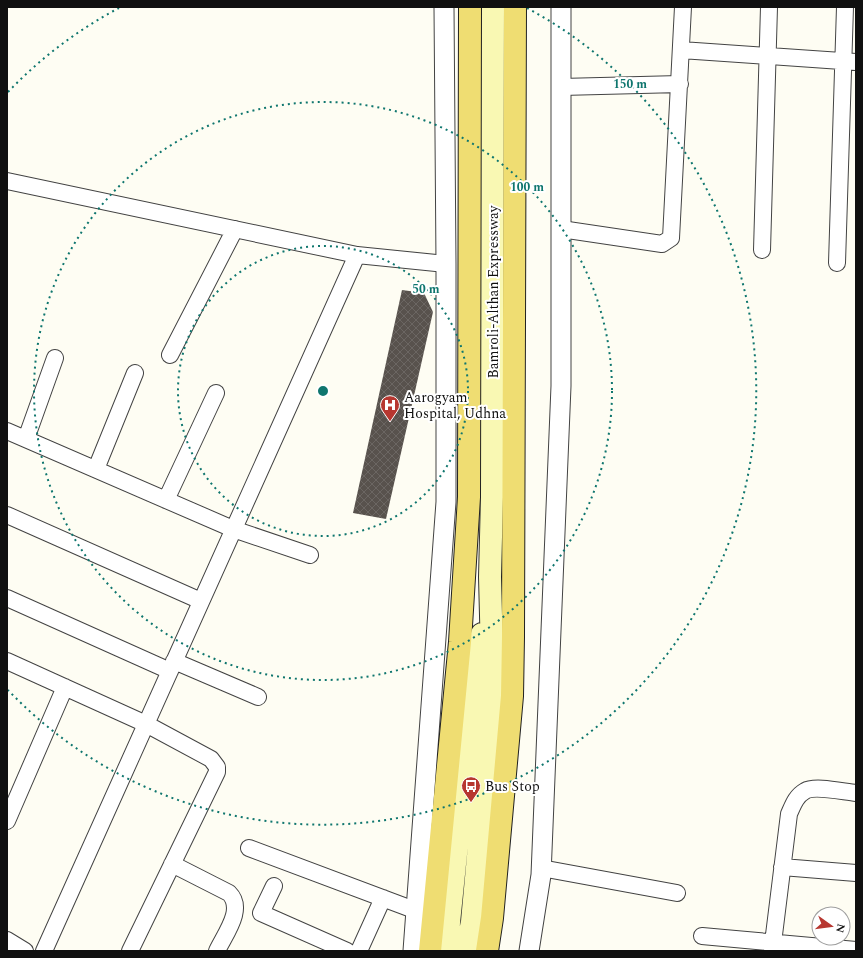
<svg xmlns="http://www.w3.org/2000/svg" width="863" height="958" font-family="Spectral,serif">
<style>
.building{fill:url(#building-cross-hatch)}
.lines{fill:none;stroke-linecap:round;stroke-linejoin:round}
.minor-casing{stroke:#434343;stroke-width:18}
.tertiary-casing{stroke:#434343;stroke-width:21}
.secondary-casing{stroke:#323232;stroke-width:24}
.primary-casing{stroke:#212121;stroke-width:24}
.minor{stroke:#fff;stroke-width:16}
.tertiary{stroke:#fff;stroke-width:19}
.secondary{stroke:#f9f8b3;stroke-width:22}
.primary{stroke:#efdd72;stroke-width:22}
.ring{fill:none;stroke:#0f766e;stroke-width:2;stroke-dasharray:2 4}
.labels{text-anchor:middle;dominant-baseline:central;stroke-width:4;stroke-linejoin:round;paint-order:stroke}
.street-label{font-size:14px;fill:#101010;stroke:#fff}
.poi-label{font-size:14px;fill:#101010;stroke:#fff;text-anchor:start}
.centre{fill:#0f766e;stroke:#fff;stroke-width:2}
.ring-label{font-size:12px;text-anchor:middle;font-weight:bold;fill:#0f766e;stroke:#fff;stroke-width:4;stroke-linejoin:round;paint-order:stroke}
</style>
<defs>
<pattern id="building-cross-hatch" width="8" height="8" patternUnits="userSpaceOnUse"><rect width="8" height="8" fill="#58524d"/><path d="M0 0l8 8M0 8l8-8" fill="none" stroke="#6b6662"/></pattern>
</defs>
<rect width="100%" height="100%" fill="#fefdf3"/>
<!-- building -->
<path class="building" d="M402,290L424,293L433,312L386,519L353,513Z"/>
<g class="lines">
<defs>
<path id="minor" d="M681,50L856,62
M561,87L680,84
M7,181L357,255L446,264
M561,229L662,244L671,238L683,7
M762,250L769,7
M837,263L845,7
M170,355L235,229
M7,431L233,529L310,555
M26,439L55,358
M96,469L135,373
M166,500L216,393
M7,515L201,601
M7,598L170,671
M7,661L146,724L211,759L217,767V772L130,951
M174,661L258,697
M7,821L65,687
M249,848L417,911
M172,864L229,893C245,909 225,934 217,951
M782,867L856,873
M541,868L677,893
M274,886L261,913L347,951
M702,936L856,950
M7,940L25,951
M44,951L357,255
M359,951L383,898
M772,951L789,814C793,805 796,796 805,791C815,785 844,792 856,793"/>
<path id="tertiary" d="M413,951L446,502V264L444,7
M529,951L541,875L561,386V7"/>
<path id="secondary" d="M448,951L449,922L473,690L482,634
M466,951L472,922L493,693L490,577L492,497L493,7"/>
<path id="primary" d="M430,951L460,642L469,497L470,7
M487,951L492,918L512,696L513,637L515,7"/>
</defs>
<!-- minor casing -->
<use href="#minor" class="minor-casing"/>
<!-- tertiary casing -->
<use href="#tertiary" class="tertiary-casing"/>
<!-- secondary casing -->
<use href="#secondary" class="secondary-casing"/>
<!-- primary casing -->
<use href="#primary" class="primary-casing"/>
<!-- minor -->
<use href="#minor" class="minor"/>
<!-- tertiary -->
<use href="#tertiary" class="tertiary"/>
<!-- secondary -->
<use href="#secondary" class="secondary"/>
<!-- primary -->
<use href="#primary" class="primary"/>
</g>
<!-- distance rings -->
<g class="ring">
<circle cx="323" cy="391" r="145"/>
<circle cx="323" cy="391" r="289"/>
<path d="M8 92A434 434 0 0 1 119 8M527 8A434 434 0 1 1 8 690"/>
</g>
<!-- icons -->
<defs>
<symbol id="hospital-pin" viewBox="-11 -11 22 30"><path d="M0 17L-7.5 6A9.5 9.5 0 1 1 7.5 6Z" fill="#b73730" stroke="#fff"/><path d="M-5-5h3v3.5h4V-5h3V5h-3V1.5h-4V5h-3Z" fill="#fff"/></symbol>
<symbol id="bus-pin" viewBox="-11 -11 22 30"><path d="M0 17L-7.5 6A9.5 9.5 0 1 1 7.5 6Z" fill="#b73730" stroke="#fff"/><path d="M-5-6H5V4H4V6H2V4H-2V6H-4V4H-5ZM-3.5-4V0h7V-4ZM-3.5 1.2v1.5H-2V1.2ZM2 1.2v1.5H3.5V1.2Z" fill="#fff"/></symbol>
</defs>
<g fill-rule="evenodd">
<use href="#hospital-pin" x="379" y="394" width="22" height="30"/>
<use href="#bus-pin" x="460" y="775" width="22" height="30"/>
</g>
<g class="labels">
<!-- street labels -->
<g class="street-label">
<text transform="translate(493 292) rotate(-90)">Bamroli-Althan Expressway</text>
</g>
<!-- poi labels -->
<g class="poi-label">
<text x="404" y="397">Aarogyam<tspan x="404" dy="16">Hospital, Udhna</tspan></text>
<text x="485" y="786">Bus Stop</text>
</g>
</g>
<circle cx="323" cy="391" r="6" class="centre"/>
<g class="ring-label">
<text x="630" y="88">150 m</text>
<text x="527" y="191">100 m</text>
<text x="426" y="293">50 m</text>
</g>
<!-- border -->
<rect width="863" height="958" fill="none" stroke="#101010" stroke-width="16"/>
<!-- north arrow -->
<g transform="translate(831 926) rotate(104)"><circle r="19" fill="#ffffff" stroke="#9f9f9f"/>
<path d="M0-3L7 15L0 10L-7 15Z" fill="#b73730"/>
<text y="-6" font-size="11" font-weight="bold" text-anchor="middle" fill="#101010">N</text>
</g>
</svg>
